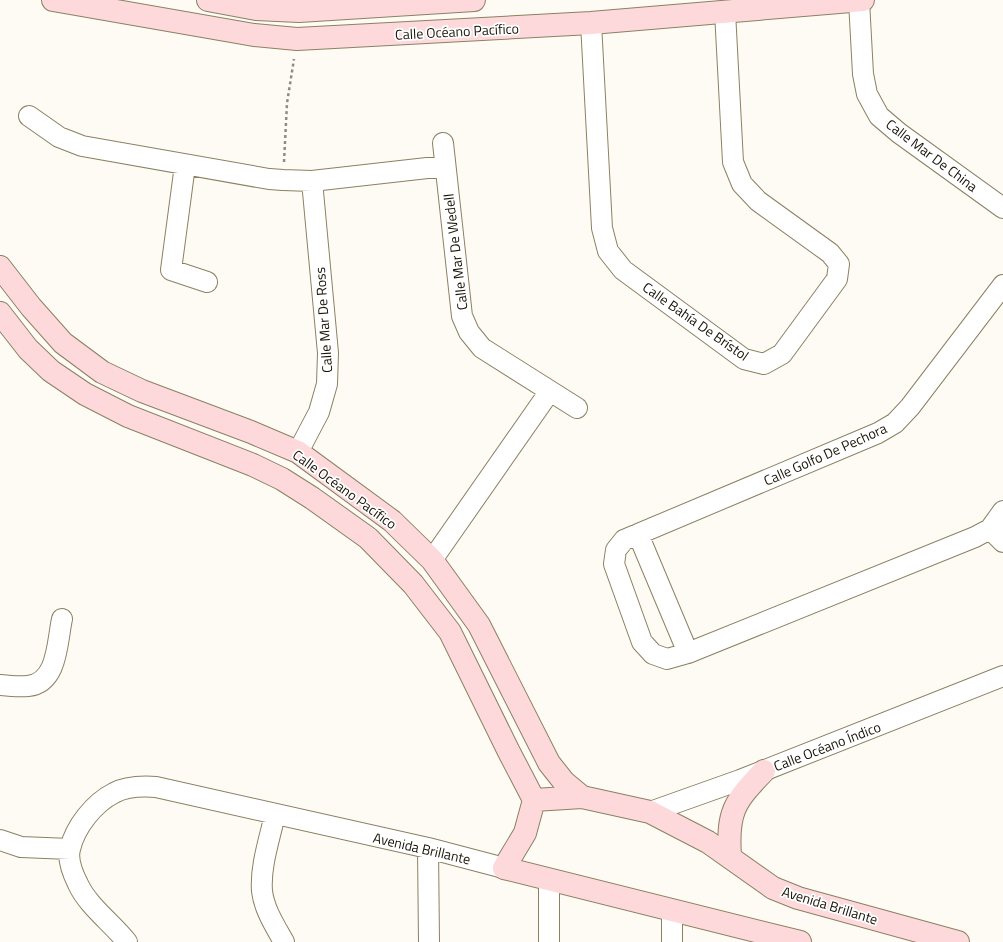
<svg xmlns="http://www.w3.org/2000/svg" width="1003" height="942" font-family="'Titillium Web',sans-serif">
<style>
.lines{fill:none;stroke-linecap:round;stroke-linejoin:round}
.street-casing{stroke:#8c8062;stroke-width:22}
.secondary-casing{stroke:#8c8062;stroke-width:24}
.path{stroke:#8f8b82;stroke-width:2.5;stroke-dasharray:3 3;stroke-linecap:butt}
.street{stroke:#fff;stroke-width:20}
.secondary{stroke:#fdd9dc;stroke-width:22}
.labels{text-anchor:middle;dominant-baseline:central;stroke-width:3.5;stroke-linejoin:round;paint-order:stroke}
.street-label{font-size:14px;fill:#171307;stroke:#fff}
</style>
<rect width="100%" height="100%" fill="#fefbf4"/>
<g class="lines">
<defs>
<path id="street" d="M859,1L863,74L867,94L879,116L899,133L1003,208
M591,23L602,228L608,251L623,270L744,359L764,364L782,354L837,279L839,264L830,253L758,201L742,184L733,162L725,12
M29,116L59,137L82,146L269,179L283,180L312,181L445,166
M443,143L462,316L469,332L482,348L577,408
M185,165L171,270L207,282
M1003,285L910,407L895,423L878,433L624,540L616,550L614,564L642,642L653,654L667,659L688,653L975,537L990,529L1003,511
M298,452L319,412L327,384L328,353L312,181
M990,529L1003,542
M638,534L688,653
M432,560L550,391
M0,685C9,686 19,687 28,686C58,683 57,642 62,619
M650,812L740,780L1003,676
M275,814C270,838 260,866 262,891C264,909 275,926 284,942
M0,840L21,847L70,849
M428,848L429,942
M549,880V942
M672,910V942
M127,942C112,923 88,906 78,884C73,874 67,860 70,849C75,827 94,803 114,793C127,786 142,786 156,787L428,848L504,868"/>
<path id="secondary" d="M53,0L254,35L297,39L591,23L863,0
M208,0L256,9L299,11L474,0
M0,267L31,307L63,343L102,372L142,391L251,432L298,452L392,521L432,560L479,625L549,763L564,782L582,797
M0,313L28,349L51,371L85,394L128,416L253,465L282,479L312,498L368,538L413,584L450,632L508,750L534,800
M534,800L582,797L650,812L708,842L773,888L798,898L958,942
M534,800L525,833L504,868L800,942
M730,856C727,812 734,802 764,771"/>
</defs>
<!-- street casing -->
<use href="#street" class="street-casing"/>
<!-- secondary casing -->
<use href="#secondary" class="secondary-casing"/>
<!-- path -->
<path class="path" d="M284,162L287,103L294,59"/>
<!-- street -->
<use href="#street" class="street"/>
<!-- secondary -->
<use href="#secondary" class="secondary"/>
</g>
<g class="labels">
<!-- street labels -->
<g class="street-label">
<text transform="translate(457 31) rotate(-3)">Calle Océano Pacífico</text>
<text transform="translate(932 155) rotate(37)">Calle Mar De China</text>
<text transform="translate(455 252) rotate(-97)">Calle Mar De Wedell</text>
<text transform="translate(323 320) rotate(-94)">Calle Mar De Ross</text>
<text transform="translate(696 321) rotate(35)">Calle Bahía De Brístol</text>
<text transform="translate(825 454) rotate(-24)">Calle Golfo De Pechora</text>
<text transform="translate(345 489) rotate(36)">Calle Océano Pacífico</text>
<text transform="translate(827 746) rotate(-21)">Calle Océano Índico</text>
<text transform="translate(422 848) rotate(13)">Avenida Brillante</text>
<text transform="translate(830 905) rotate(17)">Avenida Brillante</text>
</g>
</g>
</svg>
